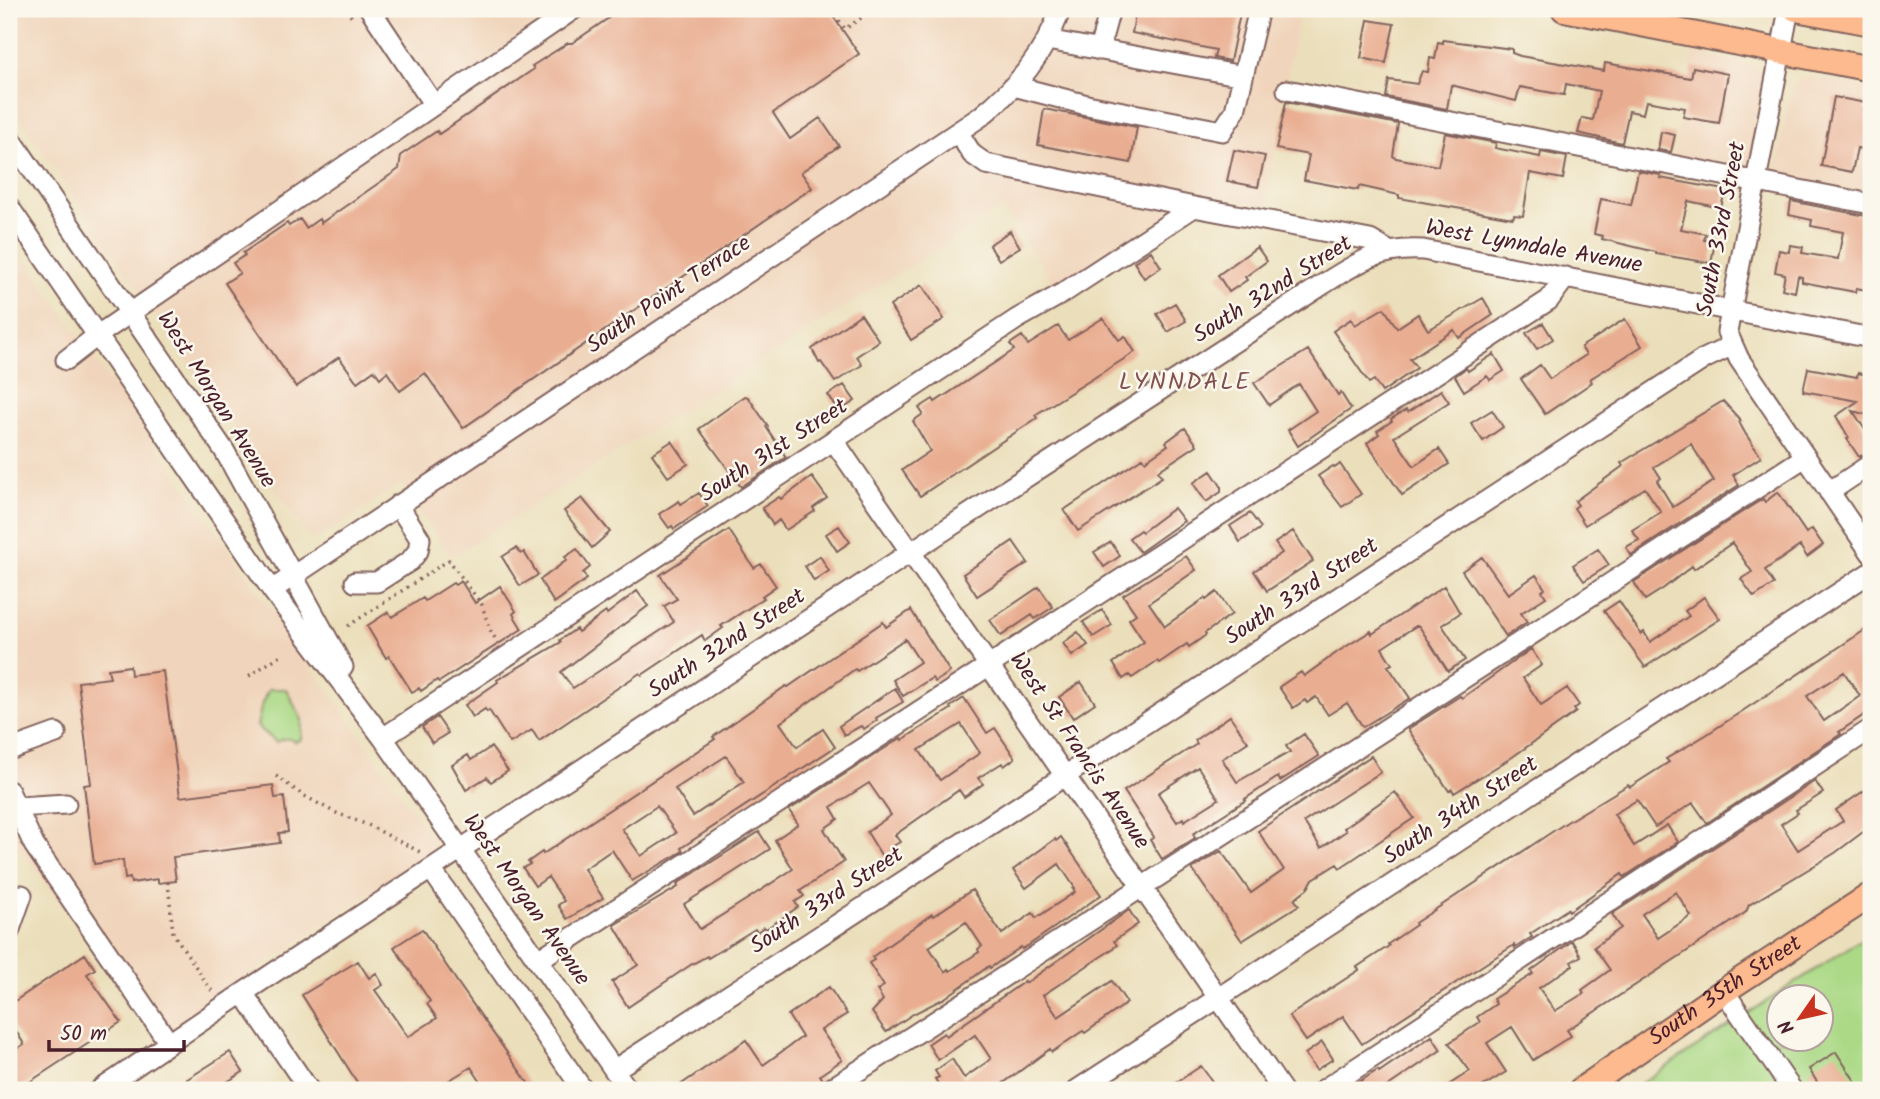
<svg xmlns="http://www.w3.org/2000/svg" width="1880" height="1099" font-family="Kalam,sans-serif">
<style>
.built{fill:#f0d5bc}
.green{fill:#abd986;stroke:#7a7c58;stroke-width:2;fill-rule:evenodd}
.building{fill:#e9ad91;fill-rule:evenodd}
.lines{fill:none;stroke-linecap:round;stroke-linejoin:round}
.minor-casing{stroke:#82625d;stroke-width:23}
.major-casing{stroke:#82625d;stroke-width:28}
.path{stroke:#82625d;stroke-width:3.5;stroke-dasharray:2 5;stroke-linecap:butt}
.minor{stroke:#fff;stroke-width:19}
.major{stroke:#fcba8e;stroke-width:24}
.labels{text-anchor:middle;dominant-baseline:central;stroke-width:5;stroke-linejoin:round;paint-order:stroke}
.street-label{font-size:23px;fill:#4a1f2b;stroke:#fbf7ec}
.neighbourhood-label{font-size:24px;letter-spacing:2px;fill:#82514f;stroke:#fbf7ec}
</style>
<rect width="100%" height="100%" fill="#fbf7ec"/>
<filter id="ink" filterUnits="userSpaceOnUse"><feTurbulence type="fractalNoise" baseFrequency=".0143" numOctaves="2"/><feDisplacementMap in="SourceGraphic" scale="14" xChannelSelector="R" yChannelSelector="G"/><feConvolveMatrix kernelMatrix="1 2 1 2 8 2 1 2 1" color-interpolation-filters="sRGB"/></filter>
<filter id="wash" filterUnits="userSpaceOnUse"><feTurbulence type="fractalNoise" baseFrequency=".00686" numOctaves="4" result="noise"/><feDisplacementMap in="SourceGraphic" scale="28" xChannelSelector="R" yChannelSelector="G"/><feGaussianBlur stdDeviation="1.57" result="paint"/><feColorMatrix in="noise" values="0 0 0 0 0 0 0 0 0 0 0 0 0 0 0 0 0 1.4 0 .05"/><feComposite in="paint" operator="in"/></filter>
<g filter="url(#wash)">
<rect width="100%" height="100%" fill="#ebdfbb"/>
<!-- built -->
<path class="built" d="M9,9H1300L1264,206L1200,194L1057,289L1003,207L451,557L401,483L319,538H310L307,535L9,102Z
M1693,53L1751,64L1762,71L1764,83L1749,171L1673,160Z
M1810,76L1871,88V199L1774,177L1792,89L1799,79Z
M9,237L438,847L155,1038L9,832Z"/>
<!-- green -->
<path class="green" d="M269,689H286L302,720L301,739L295,742C287,737 284,738 276,742L257,726L262,703Z
M1871,933V1090H1631ZM1778,998H1820V1040H1778Z"/>
<g id="blocks">
<!-- building -->
<path class="building" d="M622,9H828L859,54L773,113L790,139L820,118L839,146L801,172L812,188L463,428L425,373L400,391L387,372L380,378L374,370L357,382L339,357L296,387L225,283L240,273L233,263L245,255L243,253L287,223L289,226L300,219L306,228L319,219L321,223L399,169L401,155L437,131L439,134L534,69L532,66L568,43H572Z
M1136,9H1241L1230,61L1214,58L1216,50L1132,33Z
M1368,20L1394,24L1386,63L1361,58Z
M1443,40L1512,49V53L1520,56L1604,71L1605,63L1691,78L1693,67L1728,74L1719,123L1683,117L1685,108L1646,101L1643,114L1629,111L1622,143L1578,133L1582,118L1593,120L1599,91L1566,84L1564,95L1520,87L1516,101L1451,85L1447,109L1386,97L1389,80L1417,84L1422,71L1428,72L1430,58L1435,59L1438,42L1443,43Z
M1834,97L1866,103L1864,110L1871,111V151L1857,148L1852,172L1821,166Z
M1286,102L1398,124L1393,156L1396,158L1438,166L1445,133L1496,143L1495,148L1540,157L1541,152L1567,157L1563,179L1530,173L1523,216L1514,215L1513,218L1399,198V195L1359,186L1358,190L1304,180L1309,155L1276,149Z
M1044,109L1137,127L1131,163L1038,145Z
M1661,132L1675,135L1671,152L1658,150Z
M1234,150L1265,156L1258,187L1227,181Z
M1638,171L1661,175L1660,178L1725,190L1721,208L1688,201L1681,229L1706,234L1704,240L1715,242L1711,263L1656,254V252L1602,239L1603,236L1594,234L1601,199L1631,205Z
M1791,201L1871,217V291L1856,288L1855,292L1802,282V277L1798,276L1795,292L1782,289L1785,274L1775,272L1779,250L1789,252L1790,245L1803,247L1802,253L1838,259L1843,232L1811,226L1812,220L1789,215Z
M1010,231L1020,247L999,260L989,245Z
M1257,247L1267,261L1245,277L1247,280L1229,292L1218,275Z
M1151,251L1161,267L1144,278L1134,262Z
M922,285L944,319L911,340L890,306Z
M1483,298L1493,315L1459,338L1454,330L1410,359L1417,368L1382,392L1374,380L1369,383L1333,331L1351,319L1355,325L1384,308L1397,328L1418,314L1428,330Z
M1175,303L1186,321L1168,332L1157,314Z
M861,314L879,341L857,356L862,365L835,382L821,362L819,363L812,349Z
M1103,318L1119,340L1125,336L1135,352L1035,415L1037,418L920,496L902,470L930,451L913,421L923,414L919,408L933,399L935,402L1014,350L1010,344L1022,336L1028,345L1058,326L1068,340Z
M1625,319L1642,346L1590,379L1592,382L1587,386L1545,414L1521,379L1540,365L1550,379L1586,355L1581,347Z
M1543,323L1553,339L1537,349L1526,333Z
M1308,350L1338,395L1341,393L1351,409L1298,446L1288,430L1316,411L1299,384L1269,405L1254,383Z
M1494,354L1504,371L1490,380L1487,376L1464,391L1455,376L1466,368L1468,371Z
M1808,368L1857,377L1858,373L1871,376V416L1853,411L1871,439V451L1859,457L1847,439L1849,438L1836,416L1858,401L1803,391Z
M844,385L855,401L839,411L828,395Z
M1441,390L1449,402L1394,437L1414,466L1439,449L1449,464L1402,495L1367,443L1379,434L1377,431L1392,421L1391,419L1406,410L1408,412Z
M745,396L748,397L768,426L766,427L786,457L741,487L699,429Z
M1723,401L1741,421L1739,422L1745,433L1761,457L1733,475L1739,485L1631,555L1626,547L1639,540L1632,530L1661,512L1645,488L1585,525L1574,508L1578,505L1575,501L1623,466L1621,463ZM1691,444L1714,481L1673,507L1657,481L1661,478L1654,467Z
M1492,410L1503,427L1483,441L1471,423Z
M1185,428L1197,445L1158,471L1162,477L1078,531L1064,510L1142,458L1145,461L1168,445L1166,442Z
M672,441L688,464L668,477L652,454Z
M1340,464L1361,494L1342,507L1318,476L1333,466L1335,468Z
M1211,471L1221,486V492L1206,502L1193,483Z
M812,477L827,498L813,508L815,511L786,530L779,520L773,525L762,508L779,497L781,499Z
M1778,492L1806,533L1812,529L1823,545L1807,557L1800,546L1765,570L1774,584L1754,597L1741,579L1752,572L1732,543L1694,569L1692,566L1664,588L1645,600L1634,582L1753,505L1763,499L1765,502Z
M699,493L708,506L674,529L672,526L669,528L659,514L679,501L681,504Z
M582,498L610,532L592,548L564,511Z
M1174,508L1184,521L1140,552L1129,538L1140,530L1142,532Z
M1250,513L1261,528L1240,542L1230,526Z
M839,526L850,542L837,551L826,534Z
M729,530L754,568L761,564L776,586L762,596L764,598L721,626L723,628L705,641L702,635L642,675L640,673L628,681L539,741L532,730L510,743L489,710L487,712L485,709L473,717L465,705L498,682L497,680L561,642L560,640L576,629L578,632L606,612L607,614L637,591L648,606L561,672L573,688L674,622L664,606L677,599L660,575Z
M1293,531L1313,561L1267,591L1254,571L1282,553L1275,543Z
M1013,541L1028,563L977,596L963,574Z
M1111,542L1120,556L1104,567L1094,552Z
M516,548L521,554L524,552L538,575L520,586L502,557Z
M577,549L590,567L583,573L587,579L554,603L540,580L567,560L565,557Z
M1598,549L1609,565L1584,581L1573,565Z
M820,556L829,571L814,581L805,566Z
M1186,556L1196,570L1149,603L1165,626L1205,598L1206,600L1217,592L1232,614L1205,633L1206,635L1189,647L1187,644L1159,663L1157,661L1132,678L1129,675L1123,679L1113,663L1144,642L1129,619L1136,614L1123,595Z
M1482,557L1508,594L1536,575L1545,589L1542,591L1546,597L1521,613L1527,622L1506,636L1462,571Z
M461,581L475,603L500,586L516,611L513,614L522,629L439,682L437,680L421,691L419,688L412,692L389,656L386,658L367,626L388,612L392,617L423,598L425,601L453,583L455,585Z
M1444,586L1460,613L1442,625L1465,660L1448,671L1419,626H1416L1382,648L1392,664L1388,666L1410,698L1363,727L1347,703L1328,715L1316,697L1307,703L1305,700L1293,708L1279,687L1301,672L1304,676L1339,651L1371,631L1372,634Z
M1039,587L1053,607L1035,619L1032,615L1001,636L990,620Z
M1704,597L1720,619L1645,667L1604,611L1619,601L1641,634L1644,632L1650,642L1689,616L1685,611Z
M911,610L950,672L935,682L932,678L903,696L893,680L920,662L905,639L857,671L855,669L780,723L797,747L823,729L835,747L681,848L683,851L632,881L612,850L584,869L603,898L567,919L558,905L564,901L548,877L535,886L523,868L530,864L528,862L542,852L543,854L715,739L713,737L786,686L788,687L883,622L886,627ZM726,756L744,782L693,816L675,789ZM657,806L676,833L641,856L622,829Z
M1102,610L1112,625L1093,637L1083,622Z
M1871,626V713L1870,711L1839,732L1841,734L1707,823L1693,803L1655,827L1637,800L1614,814L1634,846L1667,825L1678,842L1624,877L1622,874L1569,911L1568,909L1530,934L1532,937L1515,948L1514,945L1362,1044L1343,1016L1306,1041L1289,1016L1359,970L1357,967L1389,946L1388,944L1416,925L1415,923L1567,822L1628,785L1630,787L1669,762L1666,759L1706,735ZM1844,672L1860,696L1824,721L1807,696Z
M1078,632L1088,645L1072,656L1063,643Z
M1531,649L1542,665L1523,678L1541,705L1567,688L1579,705L1574,709L1576,712L1511,758L1454,793L1452,789L1449,791L1408,729L1460,696L1462,698Z
M130,666L131,675L163,671L180,797L273,785L275,798L284,797L288,832L279,833L280,843L173,857L176,881L158,883V879L131,883L130,878L125,879L123,860L94,864L84,785L91,784L78,682L110,678L108,669Z
M1081,682L1095,703L1073,718L1059,697Z
M895,688L903,702L876,718L877,720L864,729L861,726L844,735L839,726Z
M964,698L987,733L995,728L1015,758L1004,766L1002,763L978,778L983,784L964,797L959,790L895,835L900,842L893,846L896,849L883,858L867,832L891,815L869,783L831,807L838,819L824,829L844,862L800,891L804,896L795,902L798,907L766,929L764,927L757,932L755,929L708,958L707,956L692,964L628,1007L612,982L638,965L614,925L678,887L677,884L759,832L770,849L684,904L700,929L749,898L793,869L775,840L798,824L789,810L901,738L902,740L951,709L950,707ZM961,724L980,753L940,780L919,750Z
M1230,716L1248,742L1222,759L1237,782L1290,752L1286,746L1304,734L1319,756L1280,781L1278,777L1245,799L1246,800L1193,834L1195,838L1162,859L1150,840L1154,837L1124,791L1197,744L1195,740ZM1198,767L1219,799L1184,821L1183,818L1177,822L1158,793Z
M437,717L448,733L432,743L422,727Z
M491,747L508,771L491,782L487,777L466,790L452,765L468,755L471,760Z
M1371,756L1381,772L1304,822L1321,848L1346,831L1344,828L1395,792L1414,818L1340,868L1337,864L1313,879L1308,888L1294,899L1299,905L1242,941L1192,869L1221,851L1251,893L1284,870L1258,831Z
M1815,781L1823,793L1796,810L1798,813L1781,824L1798,850L1843,821L1836,810L1871,786V826L1835,853L1749,905L1746,912L1727,925L1567,1030L1571,1036L1555,1046L1533,1060L1512,1027L1487,1043L1506,1072L1477,1090H1441L1470,1071L1449,1043L1480,1022L1477,1017L1496,1004L1493,999L1533,974L1531,971L1572,941L1581,956L1571,962L1573,965L1539,988L1555,1011L1584,993L1582,990L1610,970L1594,947L1621,928L1612,914ZM1676,892L1691,916L1658,938L1642,914Z
M1061,837L1101,895L1029,945L1022,949L1021,947L990,968L989,966L945,998L913,1014L886,1032L872,1012L883,1000L877,990L884,986L869,963L874,960L872,957L932,914L933,916L972,890L1002,934L1033,913L1036,918L1075,892L1073,889L1075,888L1059,864L1026,888L1013,870L1055,839L1056,841ZM966,922L982,946L978,949L979,952L950,971L948,969L945,972L929,947Z
M1129,910L1138,924L1114,941L1117,945L1111,950L1043,995L1058,1017L1112,981L1127,1003L1085,1033L1083,1031L1078,1034L1052,1052L1050,1049L994,1090H942L935,1079L939,1077L935,1071L952,1059L964,1078L991,1059L975,1035L938,1060L928,1044L944,1033L946,1036L1025,981L1026,983Z
M422,929L458,983L533,1090H486L471,1067L433,1090H362L302,995L358,961L369,978L376,973L383,985L375,990L408,1037L437,1018L427,1004L430,1001L394,947Z
M85,954L95,969L87,974L121,1022L31,1081L15,1090H9V1054L24,1044L9,1020V1005Z
M829,987L847,1014L821,1030L842,1060L820,1075L823,1080L810,1090H673L746,1040L763,1065L802,1037L788,1015Z
M1432,1036L1441,1050L1382,1090H1346L1378,1070L1379,1072Z
M1322,1042L1333,1059L1316,1070L1305,1054Z
M230,1052L243,1072L214,1090H170Z
M1836,1052L1861,1090H1822L1809,1069Z
M1201,1066L1214,1084L1205,1090H1165Z"/>
</g>
</g>
<g filter="url(#ink)">
<use href="#blocks" fill-opacity="0" stroke="#82625d" stroke-width="2"/>
<g class="lines">
<defs>
<path id="minor" d="M370,9L434,105
M1789,9L1727,332L1739,359L1871,553
M1047,40L1243,76
M1099,50L1110,9
M1014,86L1087,105L1222,131L1235,111L1259,9
M1287,90L1871,204
M958,132L972,154L986,164L1194,207L1370,240L1387,250
M9,136L224,450L343,667
M9,207L272,590L383,738L628,1090
M66,360L98,335L574,9
M834,441L1282,1090
M1829,492L1871,464
M355,582H377L410,561L418,551L420,539L398,505
M272,590L980,117C1019,85 1043,56 1061,9
M383,738L1017,319L1063,293L1194,207
M9,750L56,733
M9,791L34,845L169,1043
M17,807L66,804
M431,869L583,1090
M9,932L22,895
M538,960L1515,322L1549,300L1566,277
M1724,991L1792,1090
M243,993L309,1090
M614,1070L1704,359L1731,346
M100,1090L243,993L911,552L1322,285C1357,263 1379,247 1423,250L1871,338
M829,1090L1805,457
M1077,1090L1871,572
M1323,1090L1871,729"/>
<g id="major">
<path d="M1564,9L1871,69"/>
<path d="M1796,9L1871,23"/>
<path id="s1" d="M1581,1090L1724,991L1871,895"/>
</g>
</defs>
<!-- minor casing -->
<use href="#minor" class="minor-casing"/>
<!-- major casing -->
<use href="#major" class="major-casing"/>
<!-- path -->
<path class="path" d="M346,9L352,17
M831,9L845,29L868,13
M348,626L449,560L482,605L490,630L498,643
M249,676L284,653
M276,776L301,794L334,812L368,825L422,853
M168,882L173,933L212,991"/>
<!-- minor -->
<use href="#minor" class="minor"/>
<!-- major -->
<use href="#major" class="major"/>
</g>
</g>
<g class="labels">
<!-- street labels -->
<g class="street-label">
<text transform="translate(1722 229) rotate(-79)">South 33rd Street</text>
<text transform="translate(1534 247) rotate(10)">West Lynndale Avenue</text>
<text transform="translate(1273 290) rotate(-32)">South 32nd Street</text>
<text transform="translate(669 295) rotate(-34)">South Point Terrace</text>
<text transform="translate(216 400) rotate(58)">West Morgan Avenue</text>
<text transform="translate(774 451) rotate(-33)">South 31st Street</text>
<text transform="translate(1302 592) rotate(-33)">South 33rd Street</text>
<text transform="translate(727 644) rotate(-33)">South 32nd Street</text>
<text transform="translate(1079 751) rotate(56)">West St Francis Avenue</text>
<text transform="translate(1461 811) rotate(-33)">South 34th Street</text>
<text transform="translate(526 900) rotate(55)">West Morgan Avenue</text>
<text transform="translate(827 901) rotate(-33)">South 33rd Street</text>
<text stroke="none"><textPath href="#s1" startOffset="175">South 35th Street</textPath></text>
</g>
<!-- neighbourhood labels -->
<g class="neighbourhood-label">
<text x="1185" y="382">LYNNDALE</text>
</g>
</g>
<!-- margin -->
<rect width="1880" height="1099" fill="none" stroke="#fbf7ec" stroke-width="35"/>
<!-- north arrow -->
<g transform="translate(1800 1018) rotate(236)"><circle r="33" fill="#fbf7ec" stroke="#b4a19f" stroke-width="2"/>
<path d="M0-5L12 26L0 18L-12 26Z" fill="#c8321e"/>
<text y="-10" font-size="19" font-weight="bold" text-anchor="middle" fill="#4a1f2b">N</text>
</g>
<!-- scale -->
<path d="M49 1040v10h135v-10" fill="none" stroke="#4a1f2b" stroke-width="3.5"/>
<text x="60" y="1040" font-size="21" fill="#4a1f2b" stroke="#fbf7ec" stroke-width="5" paint-order="stroke">50 m</text>
</svg>
